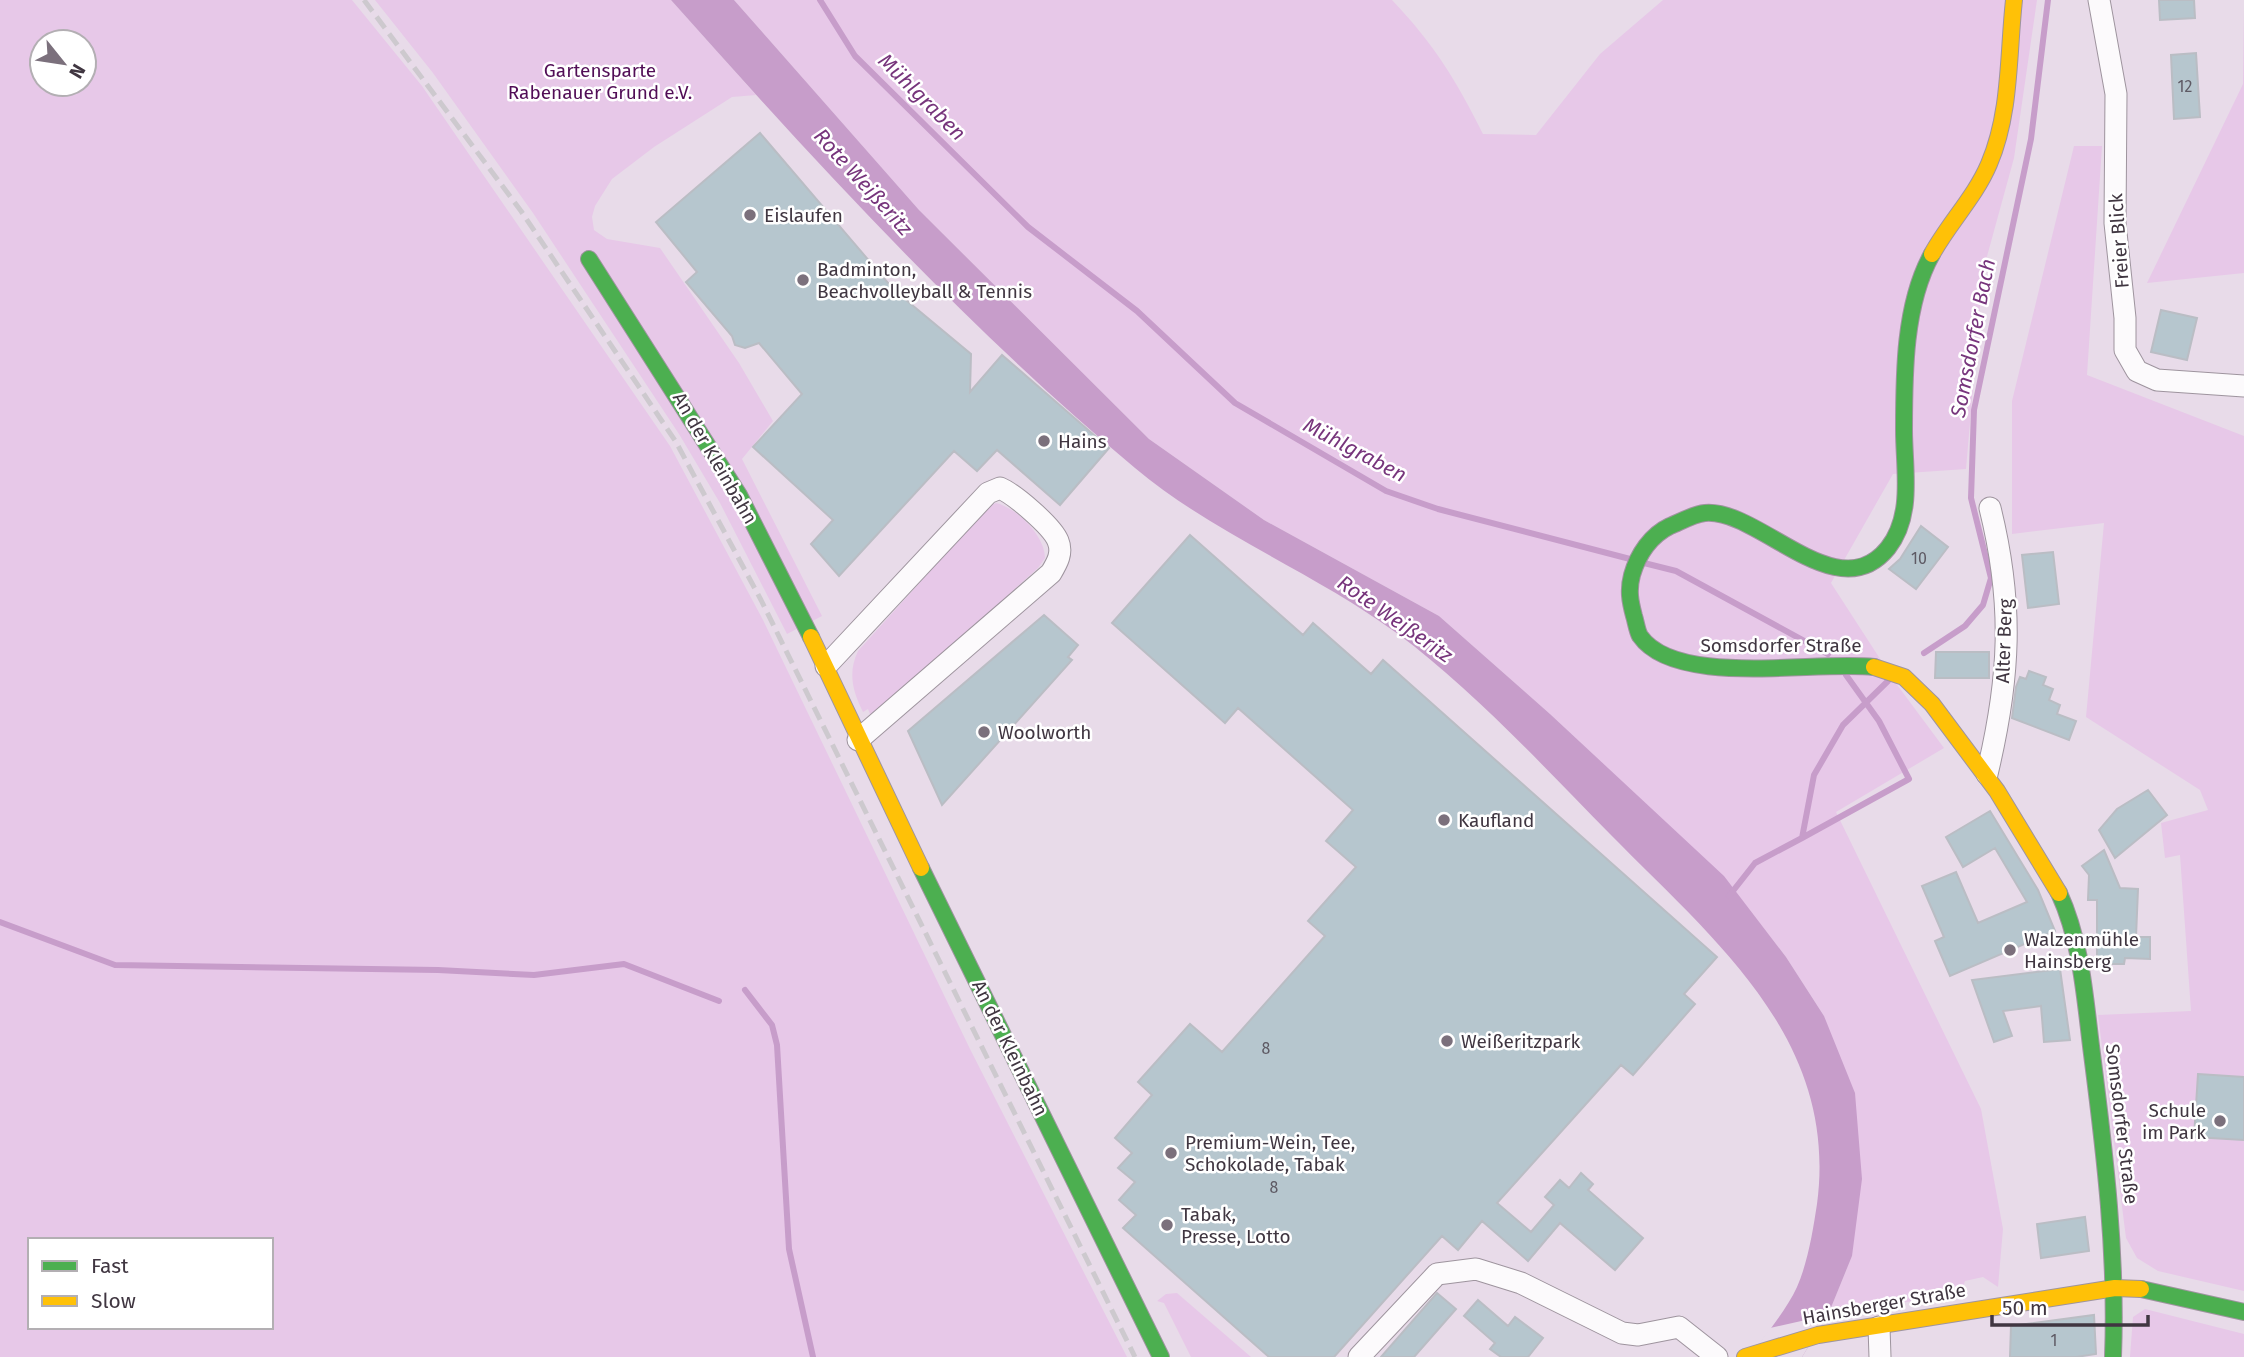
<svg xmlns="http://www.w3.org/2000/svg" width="2244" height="1357" font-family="'Fira Sans',sans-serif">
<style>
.green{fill:#e7c8e8;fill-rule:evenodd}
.water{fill:#c79dca}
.pier{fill:#e8dbe9}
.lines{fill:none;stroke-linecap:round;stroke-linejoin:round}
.stream{stroke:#c79dca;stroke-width:6}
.building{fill:#b6c6ce;stroke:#babdc4;stroke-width:2}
.street-casing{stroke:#9e949e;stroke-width:23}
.fast-casing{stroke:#9e949e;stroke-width:18}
.slow-casing{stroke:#9e949e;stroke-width:18}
.street{stroke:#fcfafc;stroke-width:21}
.fast{stroke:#4caf50;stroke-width:16}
.slow{stroke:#ffc107;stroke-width:16}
.rail{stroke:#cdc9ce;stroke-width:5;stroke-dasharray:14 7;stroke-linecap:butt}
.poi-dot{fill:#7b707c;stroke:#fff;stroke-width:2.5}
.labels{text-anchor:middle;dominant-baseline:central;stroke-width:5;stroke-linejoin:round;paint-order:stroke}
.number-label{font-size:16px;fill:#5e5a64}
.park-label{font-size:19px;fill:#510d56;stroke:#fff}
.poi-label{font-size:19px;fill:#403641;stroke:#fff;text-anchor:start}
.street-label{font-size:19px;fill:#403641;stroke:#fff}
.water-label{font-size:21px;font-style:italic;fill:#77357c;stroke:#fff}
</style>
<rect width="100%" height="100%" fill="#e8dbe9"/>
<!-- green -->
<path class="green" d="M0,0H352L422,86L670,446L763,620L970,1049L1127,1357H0ZM42,42H84V84H42ZM30,1240H271V1327H30Z
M375,0H671L756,95L732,97L654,147L612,179L595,206L592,217L594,230L607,239L660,248L739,363L773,421L742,459L822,616L787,634L720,503L679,434L533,213L433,73Z
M734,0H1392C1434,44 1456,80 1483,134L1536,135L1600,54L1663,0H2037L2014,158L1983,271L1966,469L1893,474L1831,583L1895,682L1944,748L1836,812L1981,1109L2003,1229L1998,1287L1983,1277L1965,1281L1961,1293L1828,1315L1852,1256L1824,1016L1786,957L1724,877L1550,714L1439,616L1264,520L1149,439L919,210Z
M2244,8V273L2147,283L2243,84Z
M2074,146H2102L2087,375L2244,436V1291L2158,1271L2137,1258L2126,1238L2098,1015L2191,1011L2180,855L2165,858L2161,823L2208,810L2200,790L2086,717L2104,523L2012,534V401Z
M996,503C1017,508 1045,536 1045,558L1038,568L876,713L870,714L868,709L863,712C852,690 848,672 858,651L989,506Z
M1177,1293L1251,1357H1191L1164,1303L1157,1301L1166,1294Z
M2145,1309L2244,1334V1357H2130L2133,1317Z"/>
<!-- water -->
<path class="water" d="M671,0H734L919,210L1149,439L1264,520L1439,616L1550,714L1724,876L1786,957L1824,1016L1855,1093L1862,1179L1852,1256L1828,1315L1802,1357H1750C1765,1335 1786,1311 1797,1287C1808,1262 1813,1230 1817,1204C1839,1039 1714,940 1610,834C1546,769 1471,688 1398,634C1314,572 1215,535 1135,468C966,327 817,164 671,0Z"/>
<!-- pier -->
<path class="pier" d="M1828,1315L1802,1357H1750L1770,1328Z"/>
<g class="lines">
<!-- stream -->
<path class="stream" d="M820,0L855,56L1028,227L1137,311L1235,403L1386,491L1438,509L1630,559
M1644,563L1676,571L1828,654
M1924,653L1965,626L1983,605L1991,578L1971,498L1974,410L2031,139L2048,0
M1802,838L1909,779L1879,721L1846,675
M1729,896L1755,863L1802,838L1814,775L1843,725L1888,681
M0,922L115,965L438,970L534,975L624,964L719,1001
M745,990L772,1025L777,1045L789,1249L813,1357"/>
</g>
<!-- building -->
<path class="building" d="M2159,0H2194L2195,18L2160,20Z
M2196,53L2200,117L2174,119L2171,55Z
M760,133L894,290L971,354L970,392L1002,355L1109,448L1060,505L997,450L977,471L954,451L839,576L811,544L833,520L753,447L802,394L759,343L745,348L735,345L732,336L686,282L697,272L656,222Z
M2161,310L2197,318L2187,360L2151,352Z
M1921,526L1948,547L1916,589L1889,569L1900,559Z
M1190,535L1303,635L1313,623L1371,674L1383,660L1717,957L1684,994L1695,1004L1633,1075L1621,1065L1497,1203L1531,1232L1554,1205L1545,1197L1560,1180L1569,1188L1581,1173L1593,1184L1588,1190L1643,1238L1615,1270L1560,1223L1528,1261L1482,1221L1458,1250L1442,1236L1334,1357H1269L1123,1228L1136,1215L1119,1200L1135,1182L1118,1168L1132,1153L1115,1138L1152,1095L1138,1082L1190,1024L1222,1052L1325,936L1308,921L1356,867L1326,841L1353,810L1238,708L1225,723L1112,623Z
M2053,552L2059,604L2028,608L2022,555Z
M1044,615L1078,645L1068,657L1072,660L942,805L908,731Z
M1936,652H1989V678H1935Z
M2029,671L2046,677L2043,685L2053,689L2049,700L2060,705L2057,714L2076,721L2069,740L2012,718L2016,687L2020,677L2026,679Z
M2148,790L2167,815L2115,858L2099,830L2117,809Z
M1990,811L2038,890L2055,931L1950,976L1935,941L1944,937L1922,886L1956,872L1978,923L2027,902L1995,848L1963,867L1946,837Z
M2104,850L2120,888L2138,889L2136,937H2150V959L2125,958L2124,964H2097V900H2088L2089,875L2082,866Z
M2060,969L2070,1040L2044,1042L2041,1006L2003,1011L2012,1036L1994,1042L1972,980Z
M2198,1074L2244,1077V1140L2194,1137Z
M2085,1217L2089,1251L2041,1258L2037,1224Z
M1437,1293L1456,1309L1414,1357H1381Z
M1478,1300L1508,1326L1515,1317L1543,1338L1528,1357H1501L1490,1349L1495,1343L1464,1316Z
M2094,1315L2096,1354L2076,1357H2010L2011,1326Z"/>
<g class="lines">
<defs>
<path id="street" d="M2099,0L2116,94L2115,223L2125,318V350L2137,371L2157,380L2244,386
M826,666L988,493L1000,488C1014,494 1052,526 1058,541C1063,553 1057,563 1051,573L858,740
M1987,774C2010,678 2014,605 1990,508
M1879,1327L1880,1357
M1359,1357L1437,1274L1476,1269L1521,1283L1622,1333L1638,1335L1679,1327L1717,1357"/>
<path id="fast" d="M589,259L739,495L811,637
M1874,667C1816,660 1676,688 1640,636C1637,631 1636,622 1634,616C1630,601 1628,590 1632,575C1638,554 1651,535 1670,526C1680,522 1694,514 1705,513C1759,508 1837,611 1888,548C1914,515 1904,469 1904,430C1904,374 1904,304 1932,254
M921,868L1161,1357
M2059,893C2082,943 2085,1000 2092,1054C2105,1155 2117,1255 2113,1357
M2141,1289L2244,1312"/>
<path id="slow" d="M1932,254C1949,223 1975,197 1989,164C2011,113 2008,54 2014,0
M811,637L921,868
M1874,667L1904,677L1932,704L1997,791L2059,893
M1745,1357L1818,1335L2115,1288L2141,1289"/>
</defs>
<!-- street casing -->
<use href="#street" class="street-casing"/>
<!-- fast casing -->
<use href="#fast" class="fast-casing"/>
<!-- slow casing -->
<use href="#slow" class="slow-casing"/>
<!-- street -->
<use href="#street" class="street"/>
<!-- fast -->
<use href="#fast" class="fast"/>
<!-- slow -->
<use href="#slow" class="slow"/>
<!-- rail -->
<path class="rail" d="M364,0L521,211L676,442L761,600L1135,1357"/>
</g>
<!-- markers -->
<g class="poi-dot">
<circle cx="750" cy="215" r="7"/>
<circle cx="803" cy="280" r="7"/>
<circle cx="1044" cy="441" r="7"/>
<circle cx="984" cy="732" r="7"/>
<circle cx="1444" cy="820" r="7"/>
<circle cx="2010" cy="950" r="7"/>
<circle cx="1447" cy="1041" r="7"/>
<circle cx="2220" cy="1121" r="7"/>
<circle cx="1171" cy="1153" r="7"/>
<circle cx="1167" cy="1225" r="7"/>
</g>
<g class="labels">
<!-- number labels -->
<g class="number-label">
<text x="2185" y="86">12</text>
<text x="1919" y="558">10</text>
<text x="1266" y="1048">8</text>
<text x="1274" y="1187">8</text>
<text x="2054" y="1340">1</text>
</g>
<!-- park labels -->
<g class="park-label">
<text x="600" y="70">Gartensparte<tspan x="600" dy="22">Rabenauer Grund e.V.</tspan></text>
</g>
<!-- poi labels -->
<g class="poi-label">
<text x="764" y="215">Eislaufen</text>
<text x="817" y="269">Badminton,<tspan x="817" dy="22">Beachvolleyball &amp; Tennis</tspan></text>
<text x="1058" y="441">Hains</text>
<text x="998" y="732">Woolworth</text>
<text x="1458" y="820">Kaufland</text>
<text x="2024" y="939">Walzenmühle<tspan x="2024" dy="22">Hainsberg</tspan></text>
<text x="1461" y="1041">Weißeritzpark</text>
<text x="2206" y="1110" text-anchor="end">Schule<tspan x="2206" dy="22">im Park</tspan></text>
<text x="1185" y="1142">Premium-Wein, Tee,<tspan x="1185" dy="22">Schokolade, Tabak</tspan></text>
<text x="1181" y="1214">Tabak,<tspan x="1181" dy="22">Presse, Lotto</tspan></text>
</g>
<!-- street labels -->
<g class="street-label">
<text transform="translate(2119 241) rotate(-94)">Freier Blick</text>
<text transform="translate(715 458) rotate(60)">An der Kleinbahn</text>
<text transform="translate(2004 641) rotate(-88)">Alter Berg</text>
<text x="1781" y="645">Somsdorfer Straße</text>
<text transform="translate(1010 1048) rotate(64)">An der Kleinbahn</text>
<text transform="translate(2122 1124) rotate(83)">Somsdorfer Straße</text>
<text transform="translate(1884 1304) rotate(-10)">Hainsberger Straße</text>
</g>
<!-- water labels -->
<g class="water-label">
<text transform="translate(922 97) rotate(45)">Mühlgraben</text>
<text transform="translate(863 182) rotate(48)">Rote Weißeritz</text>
<text transform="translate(1973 338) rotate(-79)">Somsdorfer Bach</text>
<text transform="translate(1355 450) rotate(28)">Mühlgraben</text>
<text transform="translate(1395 619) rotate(35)">Rote Weißeritz</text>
</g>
</g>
<!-- legend -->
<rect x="28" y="1238" width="245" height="91" fill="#ffffff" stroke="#b3afb3" stroke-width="2"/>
<rect x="42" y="1261" width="35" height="10" fill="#4caf50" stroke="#b3afb3" stroke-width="2"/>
<text x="91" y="1273" font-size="21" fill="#403641">Fast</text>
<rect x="42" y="1296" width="35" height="10" fill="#ffc107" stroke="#b3afb3" stroke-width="2"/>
<text x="91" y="1308" font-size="21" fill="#403641">Slow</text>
<!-- north arrow -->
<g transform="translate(63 63) rotate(120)"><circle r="33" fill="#ffffff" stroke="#b3afb3" stroke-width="2"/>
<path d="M0-5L12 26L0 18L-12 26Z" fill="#7b707c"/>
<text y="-10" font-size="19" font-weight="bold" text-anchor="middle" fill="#403641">N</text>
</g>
<!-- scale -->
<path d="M1992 1315v10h156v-10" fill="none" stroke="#403641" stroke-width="3.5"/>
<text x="2002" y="1315" font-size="21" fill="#403641" stroke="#ffffff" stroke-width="5" paint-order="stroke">50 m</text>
</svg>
